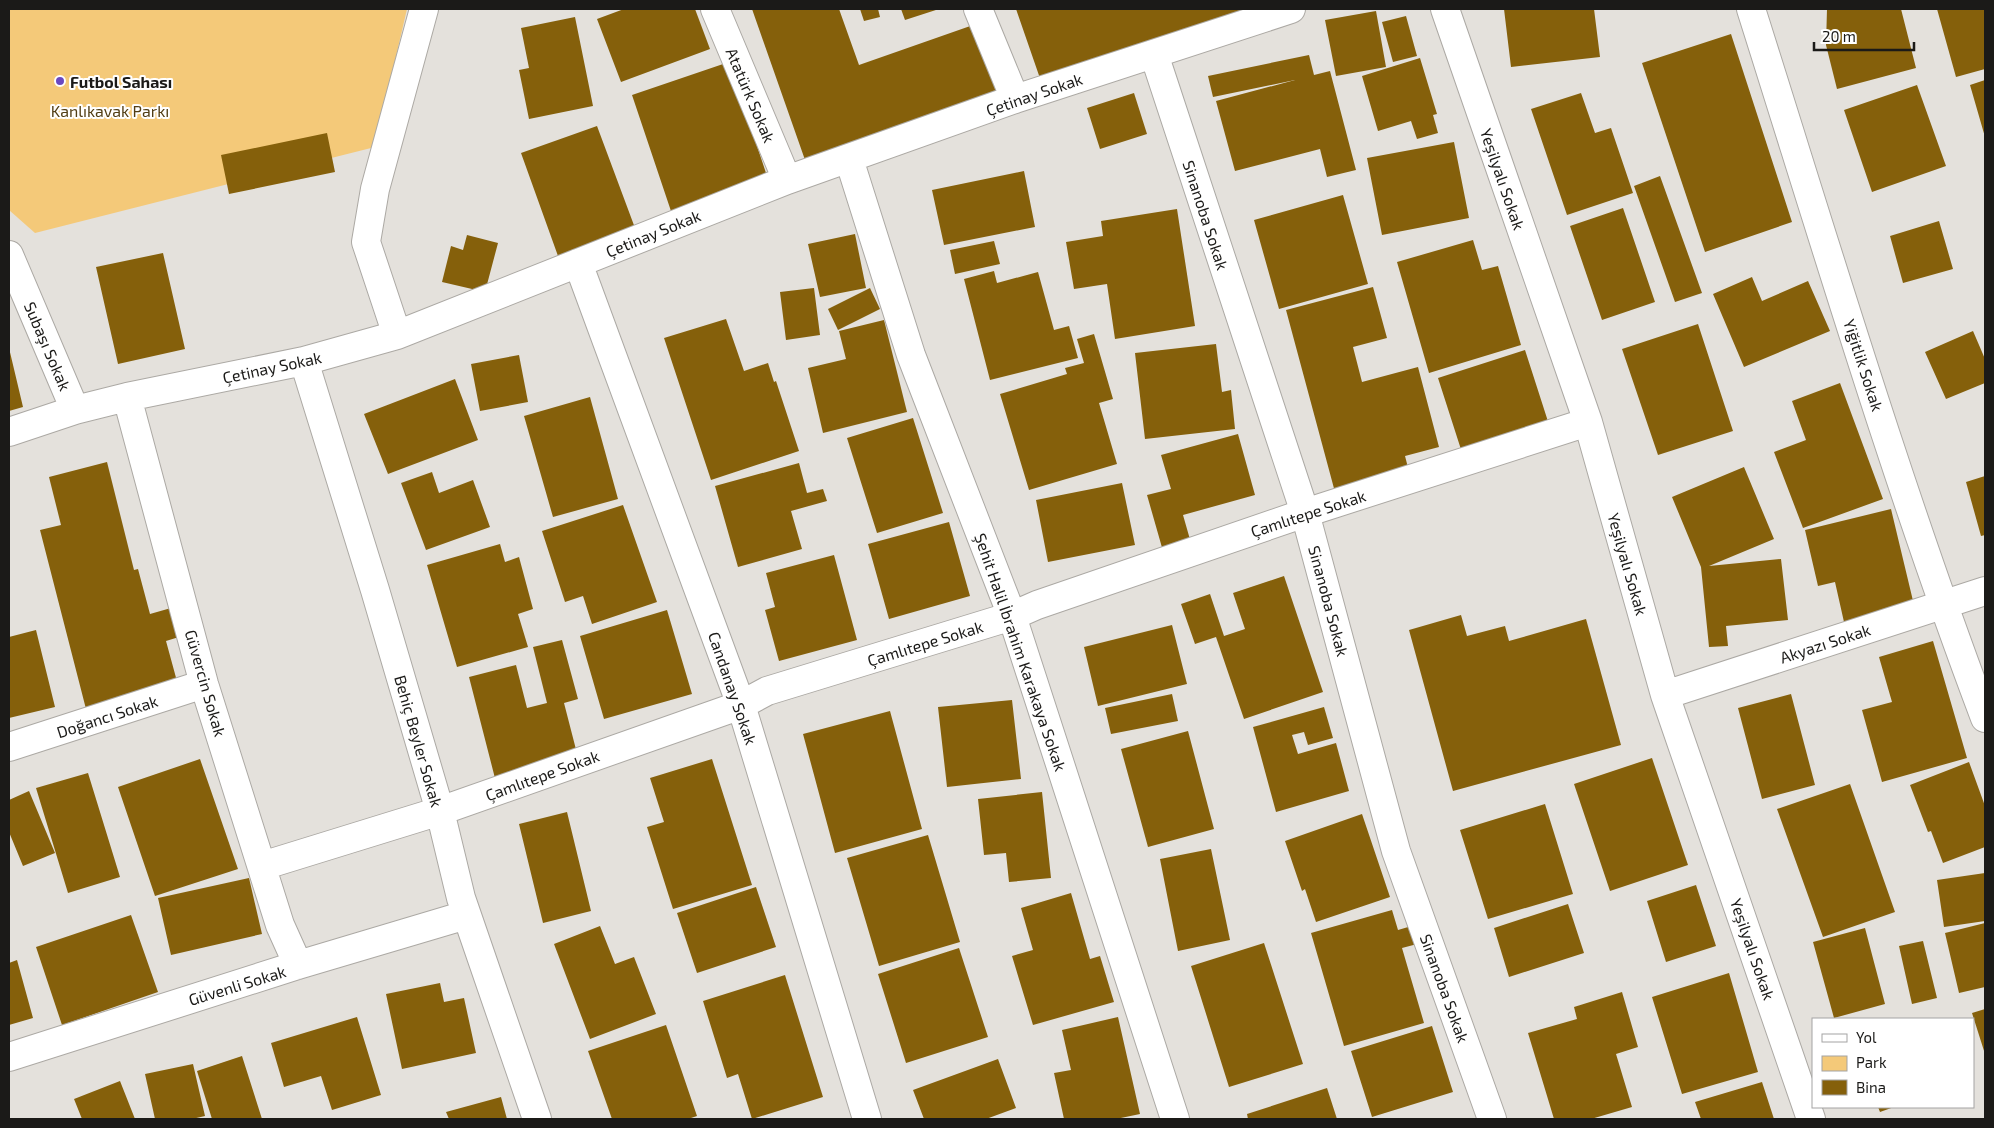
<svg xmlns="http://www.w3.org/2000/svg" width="1994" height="1128" font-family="'Exo 2',sans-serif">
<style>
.green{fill:#f4c979}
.building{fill:#85600b}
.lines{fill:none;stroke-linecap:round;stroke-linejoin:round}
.minor-casing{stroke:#aca9a4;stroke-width:30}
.minor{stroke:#fff;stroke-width:28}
.poi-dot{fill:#6a48c1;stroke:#fff;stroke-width:2}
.labels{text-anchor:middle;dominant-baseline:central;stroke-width:4;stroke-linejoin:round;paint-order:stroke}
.poi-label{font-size:16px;font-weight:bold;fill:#1b1a18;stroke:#fff;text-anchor:start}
.street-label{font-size:16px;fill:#1b1a18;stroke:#fff}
.park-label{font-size:16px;fill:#523e15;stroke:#fff}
</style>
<rect width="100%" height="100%" fill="#e4e1dc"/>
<!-- green -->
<path class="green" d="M9,9H407L375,147L35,233L9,210Z"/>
<!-- building -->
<path class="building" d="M624,9H695L710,49L621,82L597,19Z
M752,9H839L859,65L976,24L1006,109L811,177Z
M860,9H878L880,17L864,21Z
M901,9H939L905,20Z
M1016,9H1252L1043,87Z
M1504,9H1594L1600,57L1511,67Z
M1827,9H1901L1916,68L1837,89L1826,45Z
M1937,9H1985V69L1956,77Z
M1376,11L1386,67L1336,76L1325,20Z
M1406,16L1417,56L1393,62L1382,22Z
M575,17L593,106L529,119L519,70L529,68L521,28Z
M1731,34L1792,222L1705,252L1642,63Z
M1309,55L1314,75L1330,71L1356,170L1327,177L1320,149L1235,171L1216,101L1295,80L1213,97L1208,76Z
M1420,58L1437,114L1433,115L1438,133L1417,139L1411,121L1378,131L1362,76Z
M729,62L773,194L676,226L632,95Z
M1985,80V137L1970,85Z
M1917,85L1946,166L1872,192L1844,110Z
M1134,93L1147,134L1100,149L1087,108Z
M1581,93L1595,133L1611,128L1633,193L1567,215L1531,109Z
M597,126L635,228L558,256L521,153Z
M327,133L335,172L229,194L221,155Z
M1454,142L1469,218L1382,235L1367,158Z
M1024,171L1035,227L944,245L932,190Z
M1660,176L1702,293L1675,302L1634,186Z
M1343,195L1368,284L1279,309L1254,220Z
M1623,208L1655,302L1602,320L1570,226Z
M1177,209L1195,326L1115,339L1107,284L1074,289L1066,242L1103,236L1101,221Z
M1939,221L1953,269L1903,283L1890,236Z
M855,234L866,288L820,297L808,244Z
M467,235L498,243L485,292L442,282L451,246L463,250Z
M1473,240L1482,270L1498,266L1521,345L1429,373L1397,262Z
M994,241L1000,264L955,274L950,250Z
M163,253L185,349L118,364L96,267Z
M994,271L997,283L1038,272L1054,330L1069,326L1078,358L990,380L964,279Z
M1752,277L1762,301L1808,281L1830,331L1744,367L1713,294Z
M1373,287L1387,338L1353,347L1362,382L1418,367L1439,447L1405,456L1413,487L1339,507L1286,310Z
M814,288L820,335L786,340L780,292Z
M870,288L880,309L838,330L828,309Z
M726,319L744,371L768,363L774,382L776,381L799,451L711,480L664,338Z
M884,320L907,412L823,433L808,368L846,359L839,331Z
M1698,324L1733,431L1658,455L1622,349Z
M1973,331L1985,359V383L1946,399L1925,352Z
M1094,334L1113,399L1099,403L1117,464L1029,490L1000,394L1067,374L1065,368L1084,363L1077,339Z
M1216,344L1222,392L1231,390L1235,429L1145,439L1135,353Z
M9,348L23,407L9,411Z
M1525,350L1553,437L1466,465L1438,378Z
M519,355L528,402L480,411L471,364Z
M455,379L478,440L388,474L364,414Z
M1840,383L1883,499L1803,528L1774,452L1806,440L1792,401Z
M590,397L618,499L553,517L524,416Z
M913,418L943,513L877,533L847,438Z
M1238,434L1255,495L1183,515L1191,543L1163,551L1147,495L1171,489L1161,455Z
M107,462L134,570L138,569L150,614L171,608L179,637L166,641L178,685L86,709L40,530L61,525L49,477Z
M799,463L807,493L823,489L827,501L791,511L802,549L738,567L715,486Z
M1744,467L1774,539L1709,566L1781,559L1788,620L1726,626L1728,646L1709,647L1701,567L1672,497Z
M432,472L439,493L473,480L490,527L426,550L401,483Z
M1985,476V535L1981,536L1966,482Z
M1122,483L1135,545L1048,562L1036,500Z
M623,505L657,602L592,624L583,596L565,602L542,531Z
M1891,509L1914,605L1844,622L1835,582L1818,586L1805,530Z
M949,522L970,596L889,619L868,544Z
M500,544L505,562L519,557L533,609L518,614L528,647L457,667L427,565Z
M834,555L857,640L779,661L765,610L775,607L766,573Z
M1284,576L1323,692L1244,719L1216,637L1195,644L1181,604L1210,594L1224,636L1245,629L1233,593Z
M667,610L692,694L604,719L580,636Z
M1461,615L1467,636L1505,626L1509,641L1586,619L1621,745L1453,791L1409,630Z
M1172,625L1187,684L1098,706L1084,647Z
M36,630L55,707L9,718V637Z
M562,640L578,699L564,703L580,765L497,786L469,677L516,665L527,708L547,703L533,647Z
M1933,641L1967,758L1882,782L1862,710L1892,702L1879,657Z
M1172,694L1178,721L1111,734L1105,708Z
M1791,694L1815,785L1762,799L1738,708Z
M1012,700L1021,779L947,787L938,707Z
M1324,707L1333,738L1308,745L1304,732L1292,735L1298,754L1336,743L1349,791L1276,812L1253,727Z
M890,711L922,829L835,853L803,734Z
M1188,731L1214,829L1148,847L1121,749Z
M1652,758L1688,865L1610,891L1574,784Z
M200,759L238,869L155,896L118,787Z
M712,759L752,885L673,909L647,827L664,822L650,778Z
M1969,762L1985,806V847L1943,863L1931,831L1928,832L1910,785Z
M88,773L120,877L68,893L36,788Z
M1850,784L1895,912L1823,937L1777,809Z
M29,791L55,853L23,866L9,832V800Z
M1042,792L1051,878L1009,882L1006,853L984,855L978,799Z
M1545,804L1573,894L1488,919L1460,830Z
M567,812L591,911L543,923L519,824Z
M1362,814L1390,897L1316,922L1305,889L1302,891L1285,841Z
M928,835L960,942L879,966L847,858Z
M1211,849L1230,940L1178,951L1160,859Z
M1985,873V921L1944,927L1937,880Z
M249,878L262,934L171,955L158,898Z
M1696,885L1716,946L1666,962L1647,901Z
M756,887L776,947L697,973L677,913Z
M1071,893L1090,959L1100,956L1114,1002L1033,1025L1012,956L1033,950L1021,908Z
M1568,904L1584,953L1509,977L1494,928Z
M1392,910L1398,930L1415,925L1421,943L1402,948L1424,1023L1344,1046L1311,933Z
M131,915L158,992L62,1025L36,947Z
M1985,923V987L1959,993L1945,933Z
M600,926L615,964L634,957L656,1014L590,1039L554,944Z
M1865,928L1885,1004L1834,1018L1813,942Z
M1923,941L1937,998L1912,1004L1899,946Z
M1264,943L1303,1064L1229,1087L1191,966Z
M959,948L988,1037L906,1063L878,974Z
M17,960L33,1018L9,1025V963Z
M1729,973L1758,1072L1682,1094L1652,997Z
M785,975L823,1097L752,1119L738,1074L727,1078L703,1001Z
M440,983L444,1002L464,998L476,1053L402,1069L386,994Z
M1622,992L1638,1047L1616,1054L1632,1107L1591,1119H1554L1528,1033L1577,1019L1574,1007Z
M1985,1009V1054L1972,1013Z
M357,1017L381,1095L332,1110L321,1076L284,1087L271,1043Z
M1118,1017L1140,1114L1116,1119H1064L1054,1073L1071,1070L1062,1030Z
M666,1025L697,1116L688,1119H612L588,1051Z
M1432,1026L1453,1092L1372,1117L1351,1051Z
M242,1056L262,1119H212L197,1071Z
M998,1059L1016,1108L986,1119H924L913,1090Z
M193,1064L205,1116L192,1119H155L145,1074Z
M120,1081L135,1119H82L74,1099Z
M1762,1082L1774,1119H1701L1695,1102Z
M1327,1088L1337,1119H1248L1247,1114Z
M501,1097L507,1119H449L446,1112Z
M1878,1107H1894L1880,1112Z"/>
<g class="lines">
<defs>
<path id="minor" d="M715,9L787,180
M978,9L1015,99
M1445,9L1588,422L1665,695L1811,1119
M1751,9C1826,246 1897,485 1985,718
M1154,54L1305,513L1396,851L1492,1119
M849,159L911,355L1012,616L1175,1119
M9,255L75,410
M578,263L741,705L867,1119
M397,335L366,242L375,189L424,9
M304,361L375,590L440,811L461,898L537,1119
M127,397L204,684L280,925L298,965
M9,432L75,410L127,397L304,361L397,335L787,180L1015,99L1291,9
M1665,695L1985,591
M9,747L204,684
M262,866L440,811L741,705L767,691L1012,616L1037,605L1305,513L1588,422
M9,1057L298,965L466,915"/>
</defs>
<!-- minor casing -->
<use href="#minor" class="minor-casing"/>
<!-- minor -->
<use href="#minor" class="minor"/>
</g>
<!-- markers -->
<circle class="poi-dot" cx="60" cy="81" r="5"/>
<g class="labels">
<!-- poi labels -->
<g class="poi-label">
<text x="70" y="81">Futbol Sahası</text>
</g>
<!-- street labels -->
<g class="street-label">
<text transform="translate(1034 94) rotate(-19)">Çetinay Sokak</text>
<text transform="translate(751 95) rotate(67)">Atatürk Sokak</text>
<text transform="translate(1503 179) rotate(71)">Yeşilyalı Sokak</text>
<text transform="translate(1206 215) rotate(72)">Sinanoba Sokak</text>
<text transform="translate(653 233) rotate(-22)">Çetinay Sokak</text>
<text transform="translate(48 346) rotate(67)">Subaşı Sokak</text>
<text transform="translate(1864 365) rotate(72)">Yiğitlik Sokak</text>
<text transform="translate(272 367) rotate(-12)">Çetinay Sokak</text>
<text transform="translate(1308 513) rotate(-18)">Çamlıtepe Sokak</text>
<text transform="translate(1628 564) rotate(74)">Yeşilyalı Sokak</text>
<text transform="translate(1329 601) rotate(75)">Sinanoba Sokak</text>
<text transform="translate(925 643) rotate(-17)">Çamlıtepe Sokak</text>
<text transform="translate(1825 643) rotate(-18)">Akyazı Sokak</text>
<text transform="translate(1021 652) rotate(71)">Şehit Halil İbrahim Karakaya Sokak</text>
<text transform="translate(206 683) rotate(74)">Güvercin Sokak</text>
<text transform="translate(733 688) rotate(71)">Candanay Sokak</text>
<text transform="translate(107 716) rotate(-18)">Doğancı Sokak</text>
<text transform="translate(419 741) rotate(74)">Behiç Beyler Sokak</text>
<text transform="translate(542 775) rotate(-20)">Çamlıtepe Sokak</text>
<text transform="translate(1753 949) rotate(71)">Yeşilyalı Sokak</text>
<text transform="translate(237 985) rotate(-17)">Güvenli Sokak</text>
<text transform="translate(1445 988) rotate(70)">Sinanoba Sokak</text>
</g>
<!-- park labels -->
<g class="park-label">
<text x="110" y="110">Kanlıkavak Parkı</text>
</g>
</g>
<!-- border -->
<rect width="1994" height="1128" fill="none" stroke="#1b1a18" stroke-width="20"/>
<!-- legend -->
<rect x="1812" y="1018" width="162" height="90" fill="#ffffff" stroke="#a4a3a3"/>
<rect x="1822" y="1034" width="25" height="8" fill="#ffffff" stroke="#a4a3a3"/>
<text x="1856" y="1043" font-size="15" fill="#1b1a18">Yol</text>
<rect x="1822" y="1056" width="25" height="15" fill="#f4c979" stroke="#a4a3a3"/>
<text x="1856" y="1068" font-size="15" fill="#1b1a18">Park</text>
<rect x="1822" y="1080" width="25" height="15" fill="#85600b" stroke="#a4a3a3"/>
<text x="1856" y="1093" font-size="15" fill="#1b1a18">Bina</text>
<!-- scale -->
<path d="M1814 42v8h100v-8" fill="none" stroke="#1b1a18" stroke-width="2.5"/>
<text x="1822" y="42" font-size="15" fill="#1b1a18" stroke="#ffffff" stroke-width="4" paint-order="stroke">20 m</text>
</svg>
